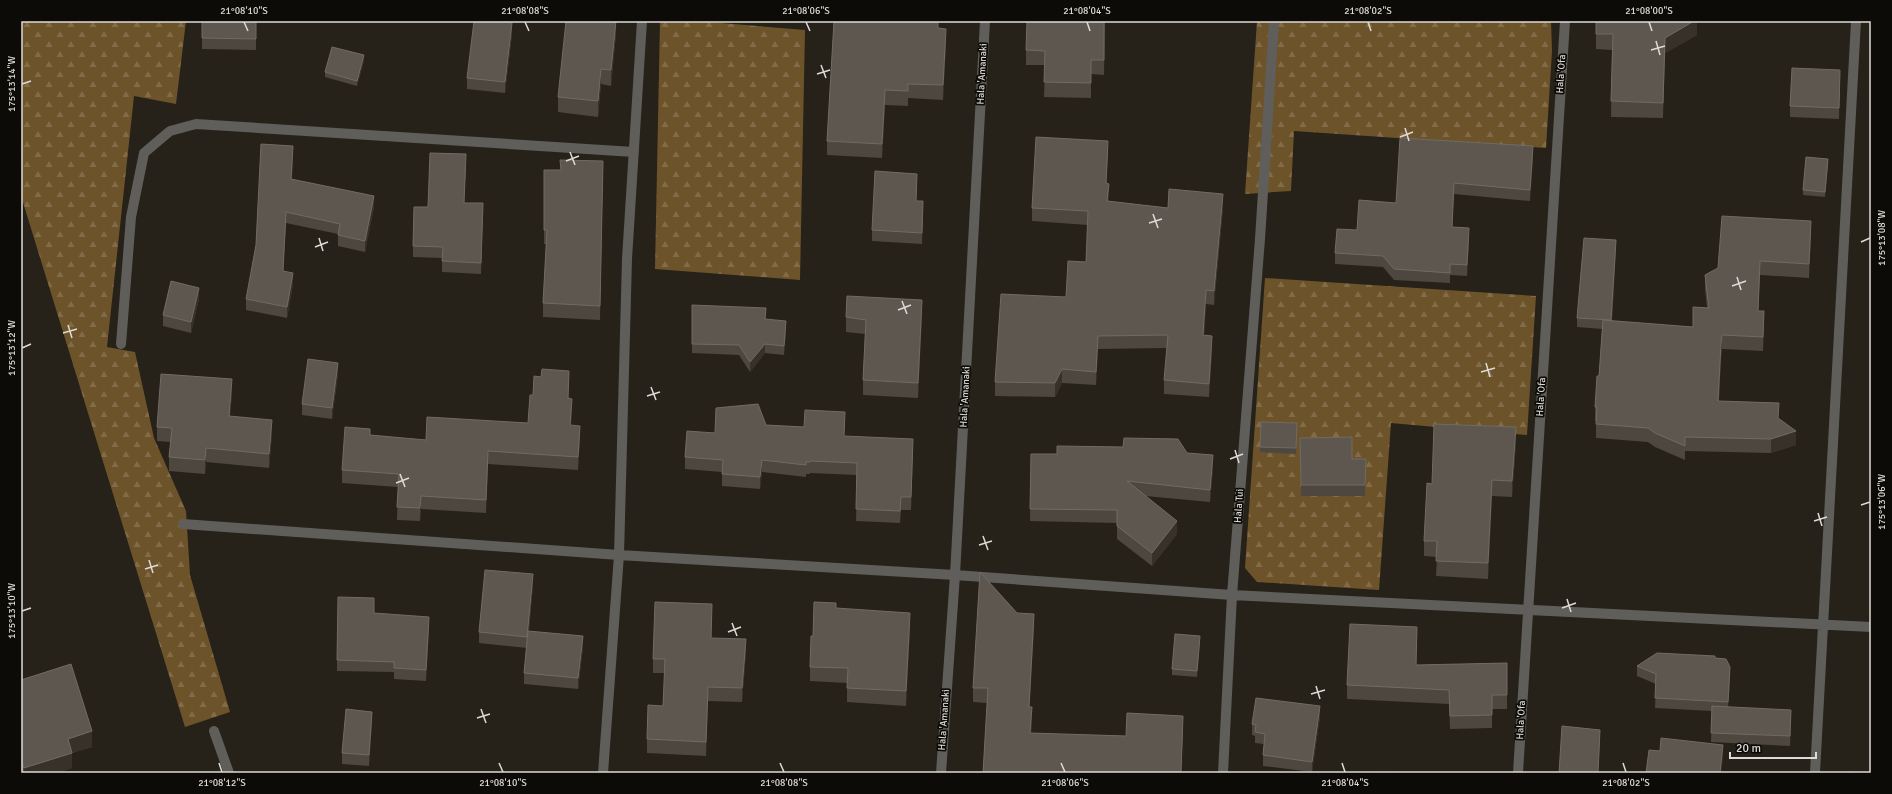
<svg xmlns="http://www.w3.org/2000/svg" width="1892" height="794" font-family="Signika,sans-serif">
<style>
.forest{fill:url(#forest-firs)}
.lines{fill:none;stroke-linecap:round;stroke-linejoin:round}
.minor{stroke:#605e5a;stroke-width:10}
.wall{fill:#4d473f}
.shaded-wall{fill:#373129}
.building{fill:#5d574f;stroke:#716b64}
.ticks{fill:none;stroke:#dedad5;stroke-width:1.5}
.labels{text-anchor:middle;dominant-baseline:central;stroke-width:3.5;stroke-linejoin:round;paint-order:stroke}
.street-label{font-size:10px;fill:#dedad5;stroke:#0d0b07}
.neatline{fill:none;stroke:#dedad5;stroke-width:1.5}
.ticks-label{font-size:10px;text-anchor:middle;fill:#dedad5}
</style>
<defs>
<pattern id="forest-firs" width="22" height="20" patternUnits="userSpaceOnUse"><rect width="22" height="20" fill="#6d532a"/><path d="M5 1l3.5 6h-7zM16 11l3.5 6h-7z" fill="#816b48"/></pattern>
</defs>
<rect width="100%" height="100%" fill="#262119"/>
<!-- forest -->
<path class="forest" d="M21,21H186L176,104L134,96L107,347L135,352L154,438L186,511L190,575L230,712L185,727L21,196Z
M660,21H696L805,30L800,280L655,269Z
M1257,21H1551L1552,51L1546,148L1294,131L1291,191L1245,194Z
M1265,278L1536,296L1527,435L1391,423L1379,590L1257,582L1245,568Z"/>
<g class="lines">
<!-- minor -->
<path class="minor" d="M121,344L131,217L144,153L170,131L196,124L634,152
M183,524L619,555L955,575L1232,595L1871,627
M214,731L229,773
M603,773L619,555L627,259L642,21
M941,773L955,575L985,21
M1223,773L1232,595L1260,239L1274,21
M1518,773L1565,21
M1815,773L1856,21"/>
</g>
<!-- wall -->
<path class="wall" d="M202,21H256V50L202,49Z
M813,21H938V29L946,43L943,100L908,98V106L885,105L882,158L827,155V141L834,22Z
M1105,21L1104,75L1091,74V98L1044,97L1045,65H1026V50Z
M1596,21H1697V35L1665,53L1663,118L1611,117L1612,50L1596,49Z
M512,34L505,93L467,89V78Z
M616,34L611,86L601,84L598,117L558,112V97Z
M364,61L357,86L325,77V72Z
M1840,80L1839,119L1790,117V106Z
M1108,155L1106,184L1109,198V201L1168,208H1223L1214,305L1206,304L1204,336L1212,350L1209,397L1164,394V380L1167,348L1098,349L1096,385L1062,383L1055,397L995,396V382L1066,297L1086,262L1088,225L1032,221V208Z
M293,157L292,179L374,207L365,252L338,246V234L286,223L283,271L293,284L287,318L246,310V299Z
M1533,157L1530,201L1454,194L1452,227L1469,239L1467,276L1450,275V283L1394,280L1383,267L1335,264V253L1357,230L1396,203Z
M603,161L600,320L543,317V303L546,244H544V170H560Z
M1828,164L1825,197L1803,195V190Z
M466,165L464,203L483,214L481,274L442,272V258L413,257V246L428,207Z
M917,185L916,201L923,212L922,244L872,241V230Z
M1811,235L1809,278L1760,275L1758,311L1764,325L1763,351L1722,349L1721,358L1719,401L1779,419L1796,445L1771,453L1685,451V460L1655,447L1648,442L1596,438V421H1595V407L1599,376L1602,329L1577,327V318L1616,248L1612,321L1693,327L1707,308L1705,289V275Z
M199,299L191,333L163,326V315Z
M692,305L766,319L786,331L784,355L765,353L750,372L739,355L692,353Z
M922,315L918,398L863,395V380L865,334L846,332V317Z
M338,374L332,419L302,415V404Z
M569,384L568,398L572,411L571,425L580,438L578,470L488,464L486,513L421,509L420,521L397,520L398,487L342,483V470L370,435L426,440L528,423Z
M232,393L230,416L272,434L269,468L206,462L205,474L169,471V457L171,442L157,441V427Z
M1297,423L1296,454L1260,452V447Z
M766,425L804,427L845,425L844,436L913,451L911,510H901L900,523L856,521L857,475L810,473V474H806V477L762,472L760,489L722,486V472L685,469V457L715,433Z
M1300,438L1352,459H1366L1365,496H1301Z
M1516,443L1512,497L1492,496L1488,579L1436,576L1437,557L1424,556V541L1432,484Z
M1187,453L1213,468L1210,502L1145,496L1177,534L1152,566L1117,539V523L1030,521L1031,454H1057Z
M533,585L529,631L583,647L578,689L524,684V673L527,648L479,643V632Z
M836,608L910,627L906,706L847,702V683L810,681V667L813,636Z
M374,613L429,628L426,681L394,679V672L337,671V660Z
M1017,613L1034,628L1029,707L1032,722L1031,733L1126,736L1183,731L1181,773H983L987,703L973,702V688Z
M712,618L711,638L746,653L742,702L708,701L706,756L647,753V739L663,706L665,673H653V659Z
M1200,641L1197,677L1172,675V669Z
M1417,641L1416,665L1507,663V709H1492V728L1450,729L1449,704L1347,699V685Z
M1715,658L1730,678L1728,707L1791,720L1790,746L1711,742L1712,711L1655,708L1656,684L1637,676V666Z
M21,680L92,747L72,753V768L57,773H21Z
M1320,717L1312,772L1263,766V755L1264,744L1255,743V736L1252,735V724Z
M372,722L369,766L342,764V753Z"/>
<!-- shaded-wall -->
<path class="shaded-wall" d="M616,21V34L611,86V70Z
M1694,21H1697V35L1665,53L1663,118L1665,38Z
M512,23V34L505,93V82Z
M946,29V43L943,100V85Z
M364,55V61L357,86V81Z
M601,69V84L598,117V101Z
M885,90V105L882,158V144Z
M1108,141V155L1106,197V183Z
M293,146V157L291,190V179Z
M1533,146V157L1530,201V190Z
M1828,159V164L1825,197V192Z
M1454,183V194L1452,238V227Z
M1109,184V198L1107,215V201Z
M1223,194V208L1214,305V291Z
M374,196V207L365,252V241Z
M923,201V212L922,244V233Z
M286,212V223L283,282V271Z
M1811,221V235L1809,278V264Z
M1469,228V239L1467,276V265Z
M1616,240V248L1611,329V320Z
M1760,261V275L1758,325V311Z
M293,273V284L287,318V307Z
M199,288V299L191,333V322Z
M1206,290V304L1203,349V335Z
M922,300V315L918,398V383Z
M1764,311V325L1763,351V337Z
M786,321V331L784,355V346Z
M1722,335V349L1721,358L1718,415V401L1721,344Z
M1098,336V349L1096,385V372Z
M1212,336V350L1209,397V384Z
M765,344V353L750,372V362Z
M338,363V374L332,419V408Z
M1062,369V383L1055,397V383Z
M569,371V384L568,411V398Z
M232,379V393L229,430V416Z
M572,399V411L570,437V425Z
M272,420V434L269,468V454Z
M580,426V438L578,470V457Z
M1516,427V443L1512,497V481Z
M1796,431V445L1771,453V439Z
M913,439V451L911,510V497Z
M206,448V462L205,474V460Z
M488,451V464L486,513V500Z
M1213,455V468L1210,502V490Z
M762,460V472L760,489V477Z
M1492,480V496L1488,579V563Z
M421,496V509L420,521V508Z
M1177,521V534L1152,566V553Z
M533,574V585L527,648V637Z
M712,604V618L711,652V638Z
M910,613V627L906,706V691Z
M1034,614V628L1029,722V707Z
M429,617V628L426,681V670Z
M1417,627V641L1416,678V665Z
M583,636V647L578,689V678Z
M746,639V653L742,702V688Z
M1730,667V678L1728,712V702Z
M708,687V701L706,756V742Z
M1320,706V717L1312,772V762Z
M1032,707V722L1030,747V733Z
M1791,710V720L1790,746V736Z
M372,712V722L369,766V755Z
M1183,716V731L1181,773Z
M1600,730V746L1598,773Z
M92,731V747L72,753V768L57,773H24V768L68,739Z
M1723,745V758L1721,773H1720Z"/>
<!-- building -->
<path class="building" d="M202,21H256V39L202,38Z
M474,21H497L512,23L505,82L467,78Z
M566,21H616L611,70L601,69L598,101L558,97Z
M834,21H938V28L946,29L943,85L908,84V91L885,90L882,144L827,141Z
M1027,21H1104V60H1091V83L1044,82L1045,51L1026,50Z
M1596,21H1694L1665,38L1663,103L1611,101L1613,34H1596Z
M332,47L364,55L357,81L325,72Z
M1792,68L1840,70L1839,108L1790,106Z
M1036,137L1108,141L1106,183L1109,184L1107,201L1168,208L1169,189L1223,194L1214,291L1206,290L1203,335L1212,336L1209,384L1164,380L1168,335L1098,336L1096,372L1062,369L1055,383L995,382L1001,294L1066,297L1068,261L1086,262L1088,211L1032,208Z
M1400,138L1533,146L1530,190L1454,183L1452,227L1469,228L1467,265L1450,264V273L1394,269L1383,256L1335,253L1337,229L1357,230L1359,200L1396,203Z
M261,144L293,146L291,179L374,196L365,241L338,235L340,224L286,212L283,271L293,273L287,307L246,299L256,245Z
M430,153L466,154L464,203H483L481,263L442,261L443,247L413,246L414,207H428Z
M1806,157L1828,159L1825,192L1803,190Z
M560,160L603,161L600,306L543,303L547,230H544V170H561Z
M875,171L917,174L916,201H923L922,233L872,230Z
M1722,216L1811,221L1809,264L1760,261L1758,311H1764L1763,337L1722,335L1721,344L1718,401L1779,403L1778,418L1796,431L1771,439L1685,437V446L1655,433L1648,428L1596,424L1597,407H1595L1597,376H1599L1603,320L1693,327V307L1709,308L1705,275L1718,268Z
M1584,238L1616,240L1611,320L1577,318Z
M171,281L199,288L191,322L163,315Z
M847,296L922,300L918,383L863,380L866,320L846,317Z
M692,305L766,308L765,319L786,321L784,346L765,344L750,362L739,345L692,344Z
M308,359L338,363L332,408L302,404Z
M542,369L569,371L568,398L572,399L570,425L580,426L578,457L488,451L486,500L421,496L420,508L397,507L399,474L342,470L345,427L370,429V435L426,440L427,417L528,423L530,395H533L534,376L541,377Z
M161,374L232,379L229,416L272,420L269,454L206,448L205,460L169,457L172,428L157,427Z
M758,404L766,425L804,427L805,410L845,412L844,436L913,439L911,497H901L900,511L856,509L857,463L810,461V462H806V465L762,460L760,477L722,474L723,460L685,457L687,431L715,433L716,408Z
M1261,422L1297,423L1296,448L1260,447Z
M1434,424L1516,427L1512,481L1492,480L1488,563L1436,561L1437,541H1424L1427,483L1432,484Z
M1352,437V459H1366L1365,485H1301L1300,438Z
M1124,438L1178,439L1187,453L1213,455L1210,490L1127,481L1177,521L1152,553L1117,526V510L1030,509L1031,454H1057V446L1123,447Z
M485,570L533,574L527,637L479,632Z
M980,572L1017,613L1034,614L1029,707H1032L1030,733L1126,736L1127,713L1183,716L1181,773H983L988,688H973Z
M338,597L374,598V613L429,617L426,670L394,668V662L337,660Z
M655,602L712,604L711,638L746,639L742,688L708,687L706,742L647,739L648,705L663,706L665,659H653Z
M814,602L836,603V608L910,613L906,691L847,688L848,668L810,667L811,636H813Z
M1350,624L1417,627L1416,665L1507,663V695H1492V715L1450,716L1449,690L1347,685Z
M528,631L583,636L578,678L524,673Z
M1175,634L1200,636L1197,671L1172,669Z
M1657,653L1715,656V658L1726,659L1730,667L1728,702L1655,698L1656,674L1637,666Z
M71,664L92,731L68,739L72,753L24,768L21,759V680Z
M1256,698L1320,706L1312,762L1263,755L1265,734L1255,732L1256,725L1252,724Z
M1712,706L1791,710L1790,736L1711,733Z
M346,709L372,712L369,755L342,753Z
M1562,726L1600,730L1598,773H1559Z
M1661,738L1723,745L1720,773H1646L1649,750L1660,751Z
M1383,772L1390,773H1383Z
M1848,772L1868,773H1848Z"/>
<!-- ticks -->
<path class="ticks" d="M244,22L248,31M525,22L529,31M806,22L810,31M1087,22L1090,31M1368,22L1371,31M1649,22L1652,31M1656,41L1660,55M1651,50L1665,46M821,65L826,78M817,74L830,70M22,84L31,81M1405,128L1409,141M1400,137L1413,132M570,152L575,165M566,161L579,156M1153,214L1158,228M1149,223L1162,219M319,238L323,251M1861,242L1870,238M315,247L328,242M1737,277L1741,290M1732,286L1746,281M902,301L907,314M898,310L911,305M68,325L72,338M63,333L77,329M22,348L31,344M1486,363L1490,377M1481,372L1495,368M651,387L656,400M647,396L660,392M1235,450L1239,463M1230,459L1243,454M400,474L405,487M396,483L409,478M1861,505L1870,502M1818,513L1822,526M1814,521L1827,517M983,536L988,550M979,545L992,541M149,560L153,573M145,569L158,565M1567,599L1571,612M1562,608L1576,603M22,611L31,608M732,623L737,636M728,632L741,627M1316,686L1320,699M1311,694L1325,690M481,709L486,723M477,718L490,714M219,763L222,772M499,763L503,772M780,763L784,772M1061,763L1065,772M1342,763L1345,772M1623,763L1626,772"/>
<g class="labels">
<!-- street labels -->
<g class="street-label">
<text transform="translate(982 74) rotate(-87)">Hala 'Amanaki</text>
<text transform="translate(1561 74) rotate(-86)">Hala 'Ofa</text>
<text transform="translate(965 397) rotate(-87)">Hala 'Amanaki</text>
<text transform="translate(1541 397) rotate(-86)">Hala 'Ofa</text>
<text transform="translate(1239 506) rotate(-86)">Hala Tui</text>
<text transform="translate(944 720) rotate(-86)">Hala 'Amanaki</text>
<text transform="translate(1521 720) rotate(-87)">Hala 'Ofa</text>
</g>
</g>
<!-- border -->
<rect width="1892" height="794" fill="none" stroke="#0d0b07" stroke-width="44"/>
<!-- scale -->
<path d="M1730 752v6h86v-6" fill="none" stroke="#dedad5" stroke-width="2"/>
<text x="1736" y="752" font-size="12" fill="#dedad5" stroke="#0d0b07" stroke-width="3" paint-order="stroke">20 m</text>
<rect x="22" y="22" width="1848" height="750" class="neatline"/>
<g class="ticks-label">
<text x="244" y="14">21°08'10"S</text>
<text x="525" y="14">21°08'08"S</text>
<text x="806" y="14">21°08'06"S</text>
<text x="1087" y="14">21°08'04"S</text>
<text x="1368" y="14">21°08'02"S</text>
<text x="1649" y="14">21°08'00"S</text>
<text transform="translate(11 84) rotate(-90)" y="4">175°13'14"W</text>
<text transform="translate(1881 238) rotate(-90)" y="4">175°13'08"W</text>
<text transform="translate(11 348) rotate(-90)" y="4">175°13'12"W</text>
<text transform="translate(1881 502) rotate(-90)" y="4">175°13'06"W</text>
<text transform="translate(11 611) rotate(-90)" y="4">175°13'10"W</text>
<text x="222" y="786">21°08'12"S</text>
<text x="503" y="786">21°08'10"S</text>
<text x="784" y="786">21°08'08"S</text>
<text x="1065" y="786">21°08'06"S</text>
<text x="1345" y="786">21°08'04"S</text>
<text x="1626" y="786">21°08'02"S</text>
</g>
</svg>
